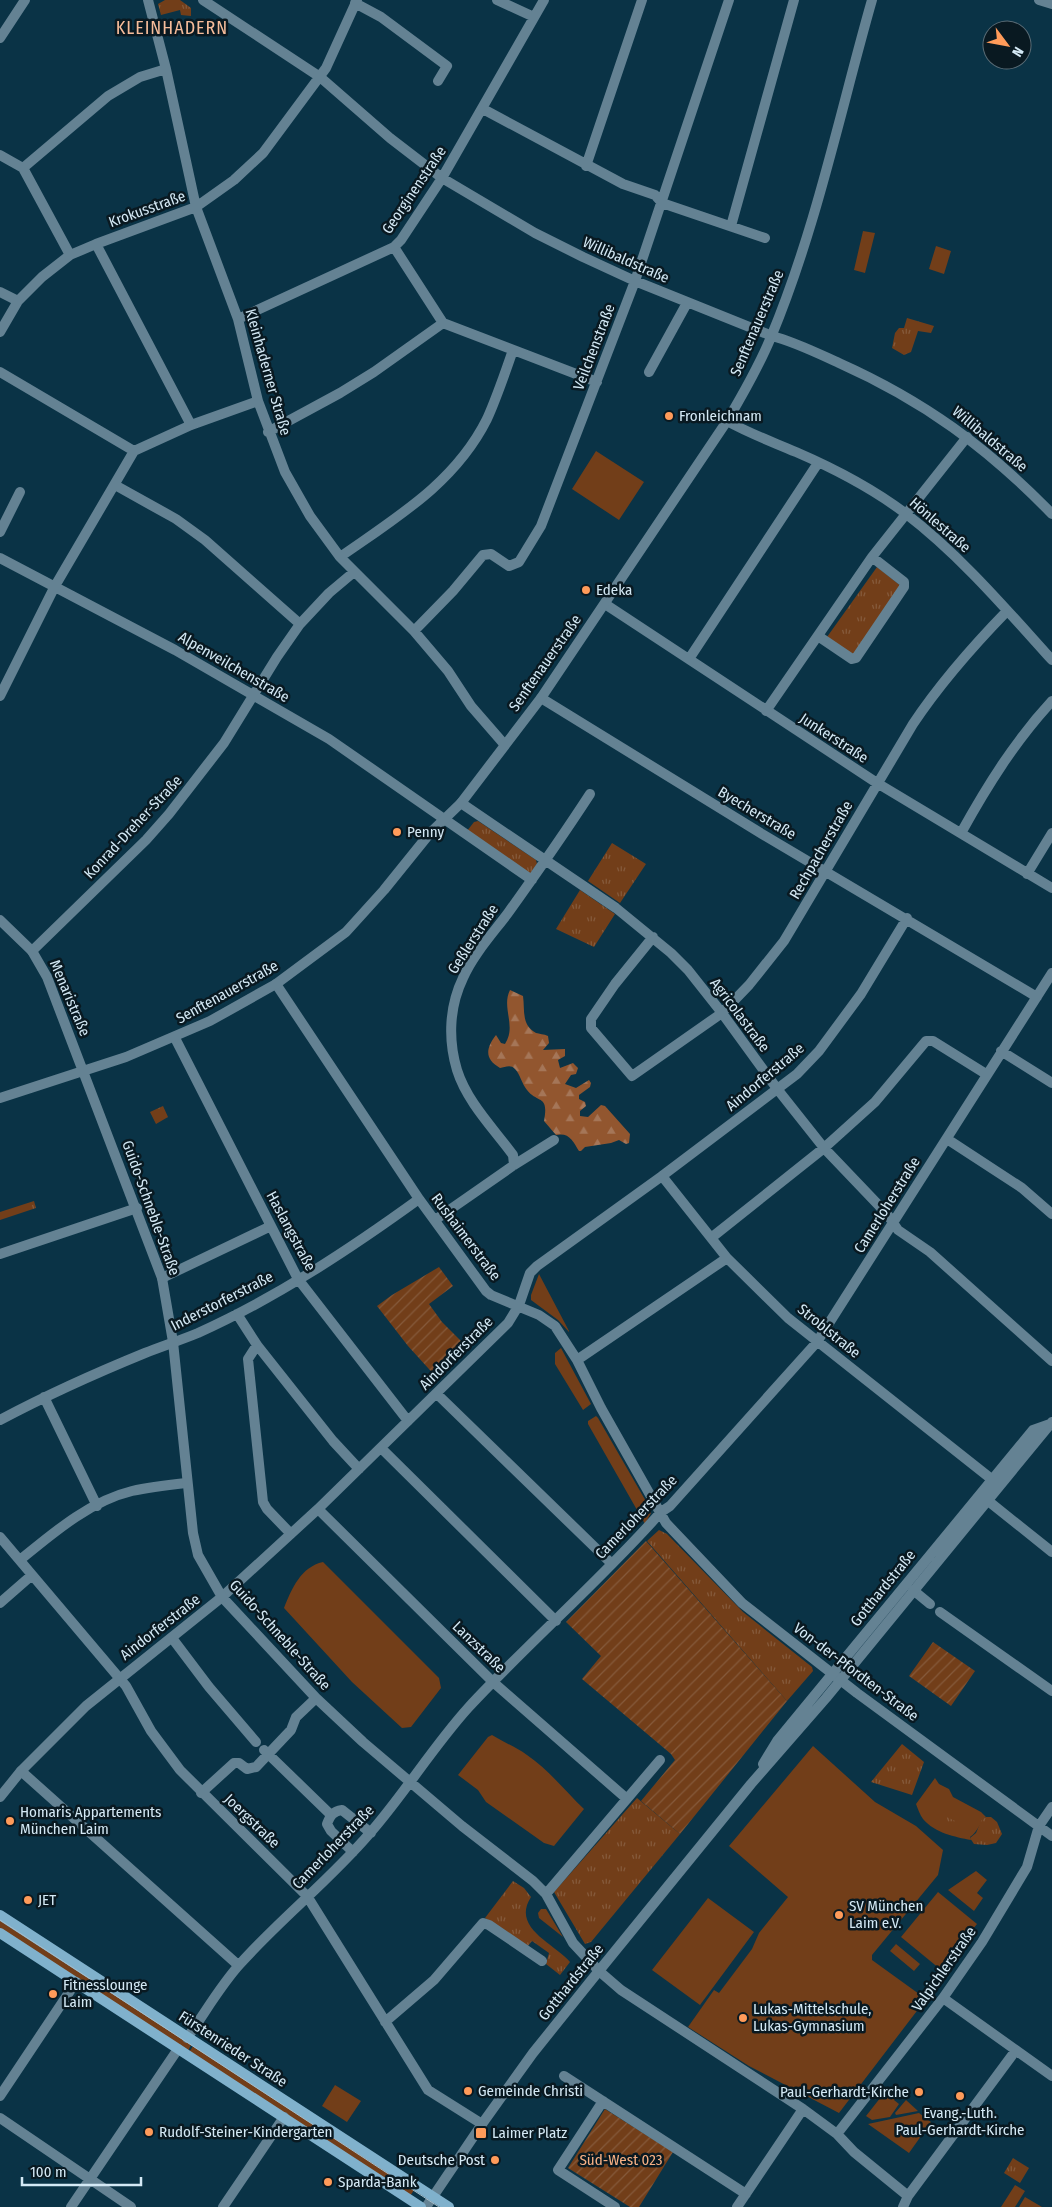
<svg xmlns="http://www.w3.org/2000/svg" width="1052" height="2207" font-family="'Fira Sans Condensed',sans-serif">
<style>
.grass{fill:#723e19}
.forest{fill:url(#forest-firs)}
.park{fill:url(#park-tufts)}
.garden{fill:url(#garden-furrows)}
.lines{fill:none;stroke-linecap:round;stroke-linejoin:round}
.minor{stroke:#648293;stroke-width:10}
.tertiary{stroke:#648293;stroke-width:10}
.secondary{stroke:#80b1cc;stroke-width:10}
.tram{stroke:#a3bdcb;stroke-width:1}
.poi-dot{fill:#ff9b5a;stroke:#091921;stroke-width:2}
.labels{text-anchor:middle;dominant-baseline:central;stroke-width:5;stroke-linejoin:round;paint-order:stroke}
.street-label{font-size:15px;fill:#d4e9f5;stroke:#091921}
.poi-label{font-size:15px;fill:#d4e9f5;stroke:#091921;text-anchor:start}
.park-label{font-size:15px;fill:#f7b185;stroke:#091921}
.quarter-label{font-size:18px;letter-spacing:1px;fill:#f6bd9b;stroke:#091921}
</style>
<defs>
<pattern id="forest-firs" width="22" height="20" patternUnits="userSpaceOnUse" patternTransform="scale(1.25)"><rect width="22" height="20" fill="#92562f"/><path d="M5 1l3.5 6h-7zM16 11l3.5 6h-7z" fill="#a57658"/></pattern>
<pattern id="park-tufts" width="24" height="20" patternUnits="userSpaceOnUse" patternTransform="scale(1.25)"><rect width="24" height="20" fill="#723e19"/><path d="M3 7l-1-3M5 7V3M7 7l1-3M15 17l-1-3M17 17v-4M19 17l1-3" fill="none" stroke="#855a3b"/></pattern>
<pattern id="garden-furrows" width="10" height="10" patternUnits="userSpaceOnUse" patternTransform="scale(1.25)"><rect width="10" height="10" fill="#723e19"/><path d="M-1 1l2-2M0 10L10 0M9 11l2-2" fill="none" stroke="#855a3b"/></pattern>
</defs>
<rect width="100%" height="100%" fill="#0a3346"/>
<!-- grass -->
<path class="grass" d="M863,231L875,233L865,273L854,270Z
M936,246L951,251L944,274L929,269Z
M596,451L644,482L619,520L572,489Z
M539,1274L569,1331V1332L558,1320L531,1300V1295Z
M561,1348L591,1404L583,1410L555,1364V1353Z
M596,1416L598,1418L651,1510V1513L645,1524L588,1424V1421Z
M323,1562L439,1678L441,1688L411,1727L402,1728L352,1682L284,1608C292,1588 301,1567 323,1562Z
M492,1735C503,1742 516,1747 527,1755C549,1770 565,1791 584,1809L554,1846L544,1843L486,1802L478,1790L458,1775L488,1737Z
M813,1746L875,1802L916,1826L943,1850L938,1875L872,1955V1960L926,1999L839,2113L749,2066L688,2027L714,1990L719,1993L752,1949L759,1933L788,1897L729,1846Z
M935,1778L939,1784L949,1789L953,1797L981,1812L986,1817C979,1823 978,1832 970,1837L971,1840C955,1837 935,1833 923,1819C920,1815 918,1809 916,1804Z
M976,1871L987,1880L977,1893L983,1898L974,1911L948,1890Z
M938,1892L977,1924L940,1969L901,1937Z
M708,1898L754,1932L700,2005L652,1970Z
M541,1909H546L563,1937L539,1918L538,1913Z
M0,1918L192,2043L188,2051L0,1929Z
M896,1944L920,1964L914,1971L890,1951Z
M194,2045L416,2187L410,2196L189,2052Z
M335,2085L361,2101L347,2122L322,2106Z
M888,2088L898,2095L894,2100L899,2104L890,2117L872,2120L866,2116Z
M906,2100L918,2111L896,2115L895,2113Z
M919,2113L931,2122L909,2153L868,2124Z
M1015,2185L1025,2191L1015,2207H1001Z
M1025,2197L1042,2207H1019Z"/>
<!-- forest -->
<path class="forest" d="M510,990L523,996C525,1010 521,1025 536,1033C539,1034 544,1034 548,1036L549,1043L543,1050L565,1049V1056L558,1060L560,1068L573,1063L578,1068L576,1074L571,1075L565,1084L576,1088L589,1080L591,1083L590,1087L579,1095V1099L585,1102L586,1106L580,1111V1116L588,1117L601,1105L605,1106L630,1134L629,1143L626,1144L619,1140L611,1143L585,1147L581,1151H579C573,1141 569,1132 556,1135L544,1121C549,1094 538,1104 527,1090C522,1084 520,1074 515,1069C511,1064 505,1067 500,1068C484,1059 486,1048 496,1035L501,1043L505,1044C517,1026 501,1008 510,990Z"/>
<!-- park -->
<path class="park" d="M165,0H180L191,8V16L181,15L180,10L161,15L158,4Z
M907,318L934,326L931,333L918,331L911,352L904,355L892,348L895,333L899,328H904Z
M877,567L901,586L853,655L827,637Z
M478,821L536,860L537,864L530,874L467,831L474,822Z
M612,843L646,864L620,903L588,881Z
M580,890L615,914L594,947L556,929Z
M163,1106L168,1117L156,1124L150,1112Z
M34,1201L36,1208L0,1220V1212Z
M659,1530L667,1534L743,1612L812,1667L813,1671L787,1701L647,1541Z
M902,1744L924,1762L912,1795L871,1782Z
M637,1798L680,1834L591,1942L585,1944L554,1892Z
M931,1809L963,1825L957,1834L940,1826L926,1817Z
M986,1817H991L997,1822L1002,1834L996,1843L987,1845L974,1844L970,1838L976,1833L981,1821Z
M513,1881L524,1888L531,1897C511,1928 554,1943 570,1962L560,1975L546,1964L549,1953L532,1941L527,1947L485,1918Z
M1013,2158L1029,2168L1020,2183L1004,2173Z"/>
<!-- garden -->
<path class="garden" d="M439,1267L453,1286L429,1304L442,1322L468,1348L438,1379L408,1346L377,1306L392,1295Z
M646,1541L787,1701L680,1834L641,1801L675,1760L671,1754L582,1679L601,1656L566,1622Z
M933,1642L975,1671L951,1706L909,1676Z
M605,2109L673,2152L639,2207H630L568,2168Z"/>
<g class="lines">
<!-- minor -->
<path class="minor" d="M148,0L166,69L196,207L238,319L258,401L285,472L310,516L340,557L414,631L448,671L471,706L504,744
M203,0L320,77L390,138L442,178L535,233L583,257L635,281L772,336
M497,0L534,17
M1039,0L1052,4
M355,3L381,17L447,66L438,81
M0,38L25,0
M483,109L623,184L655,195L662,203L765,238
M0,155L23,168L70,255
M586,166L642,0
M23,168L108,96L140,77L166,69
M731,226L794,0
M96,244L191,425
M394,247L443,323L597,382
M0,292L18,301
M238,319L394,247L401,240L442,178L544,0
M0,332L18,301L42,277L70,255L96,244L196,207L234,180L263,153L326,68L357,0
M0,372L134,451
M649,372L687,303
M727,421C750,434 773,442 796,452C833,468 873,489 905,513C960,555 1006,609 1052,660
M268,432L340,393L374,372L443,323
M115,485L176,519L205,540L300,624
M0,532L20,492
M340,557C397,517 455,483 487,419C497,397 505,373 513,350
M0,558L175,650L329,739L532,880
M605,604L877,783L1052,888
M414,631L453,591L483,555L491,554L509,566L519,562L541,526L635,281L729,0
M818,636L852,659L856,658L904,587V582L872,557
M689,659L818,463
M0,696L55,586L134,451L191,425L258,401
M541,698L762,834L1037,997
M766,711L872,557L967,437
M461,803L616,908L671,953L688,970L722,1013L778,1090L824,1148L887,1214L898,1230L930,1252L1052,1361
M961,833C987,786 1015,741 1052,701
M1027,874L1052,833
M907,918L861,994L819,1051L797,1074L662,1176L537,1266L530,1273L519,1305L508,1323L318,1509L222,1597L316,1698L363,1742L462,1826L533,1881L546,1894L573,1943L599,1971L621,1990L803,2109L837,2134L854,2152L908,2196
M653,937L615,984L591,1019V1028L632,1076L722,1013L749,985L784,941L913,724C941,682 973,646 1007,611
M32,951L146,840L169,814L224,743L277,657L300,624L329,593L354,572
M276,984L419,1199L486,1291L491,1295L539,1315L555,1326L577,1360L601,1408L666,1523L742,1603L857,1693L1052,1836
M175,1038L298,1279L408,1421
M1001,1051L1052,1083
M947,1139L1022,1188L1052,1214
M514,1165L513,1155C494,1129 467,1102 457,1070C448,1040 449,1007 463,978C473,955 493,933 508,913C536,874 564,834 590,794
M662,1176L727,1258L788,1318L999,1485
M435,1220L514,1165L554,1140
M711,1238L824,1148L875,1102L926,1041H933L986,1074
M0,1254L137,1208
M162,1278L271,1226
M237,1314L257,1345L333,1441L359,1469
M257,1345L248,1359L263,1502L267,1509L291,1534
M577,1360L727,1258
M437,1394L612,1564
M44,1397L97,1506
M0,1420C47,1395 96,1373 145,1353C163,1346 181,1340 198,1333C276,1298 350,1249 419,1199
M381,1448L556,1621
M982,1496L1052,1552
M318,1509L493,1682L627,1799
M0,1537L126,1686L151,1731L180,1770L307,1896L428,2090L482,2124
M20,1560C53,1533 90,1501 132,1491C150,1487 168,1485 186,1483
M913,1590L930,1604
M0,1603L32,1575
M940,1612L1052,1691
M172,1638L209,1687L256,1742
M264,1750L331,1815
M21,1771L238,1965
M201,1793L234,1763H239L247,1769L256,1767L291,1730L296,1717L316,1698
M353,1852L331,1831L327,1824C330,1816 333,1811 342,1810L371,1833
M546,1894L660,1760
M943,1998L1052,2076
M385,2022L434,1980L483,1923L489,1925L542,1961
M187,2038C205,2013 220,1986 240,1964C281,1918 330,1880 370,1833C405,1793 432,1748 468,1708C530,1641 600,1581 661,1512L670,1506L817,1342L1052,973
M564,2076L746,2194
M0,2096L76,1982
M603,2101L558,2170L615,2207
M0,2118L131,2207
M837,2134L943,1998L982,1942L1027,1867L1039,1826L1052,1807
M71,2207L178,2049
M223,2207L284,2117
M737,2207L803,2109
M903,2207L908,2196L1016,2050"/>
<!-- tertiary -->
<path class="tertiary" d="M772,336C795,342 817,353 839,363C924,401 987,447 1052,514
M0,920L32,951L47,977L162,1278L173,1342L193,1533L198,1555L222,1597L86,1706L21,1771L0,1797
M0,1098L126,1057L210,1021L276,984L346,932L384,890L430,833L461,803L541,698L727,421C743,394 759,366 771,337C816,229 840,112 872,0
M763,1764L777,1741L1033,1430L1050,1424
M426,2207L482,2124L533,2053L594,1977L751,1784L826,1698L1052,1422"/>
<!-- secondary -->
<path class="secondary" d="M0,1915L449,2207
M0,1933L421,2207"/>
<!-- tram -->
<path class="tram" d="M0,1920L439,2207"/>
</g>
<!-- markers -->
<g class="poi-dot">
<circle cx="669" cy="416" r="5"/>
<circle cx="586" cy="590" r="5"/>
<circle cx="397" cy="832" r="5"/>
<circle cx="10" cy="1821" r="5"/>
<circle cx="28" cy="1900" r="5"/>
<circle cx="839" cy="1915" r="5"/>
<circle cx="53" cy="1994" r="5"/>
<circle cx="743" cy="2018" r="5"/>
<circle cx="468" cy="2091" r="5"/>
<circle cx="919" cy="2092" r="5"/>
<circle cx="960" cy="2096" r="5"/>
<circle cx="149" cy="2132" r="5"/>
<rect x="475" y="2127" width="12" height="12" rx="2.5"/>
<circle cx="495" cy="2160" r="5"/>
<circle cx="328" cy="2182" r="5"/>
</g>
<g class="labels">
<!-- street labels -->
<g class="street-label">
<text transform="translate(414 190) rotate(-56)">Georginenstraße</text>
<text transform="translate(147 209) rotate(-20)">Krokusstraße</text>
<text transform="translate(626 260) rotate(24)">Willibaldstraße</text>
<text transform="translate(757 323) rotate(-67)">Senftenauerstraße</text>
<text transform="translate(594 347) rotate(-69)">Veilchenstraße</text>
<text transform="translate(268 372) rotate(74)">Kleinhaderner Straße</text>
<text transform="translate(990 439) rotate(40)">Willibaldstraße</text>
<text transform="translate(940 525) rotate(41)">Hönlestraße</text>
<text transform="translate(545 663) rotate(-55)">Senftenauerstraße</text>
<text transform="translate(234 667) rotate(30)">Alpenveilchenstraße</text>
<text transform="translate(834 738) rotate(33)">Junkerstraße</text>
<text transform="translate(757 813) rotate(31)">Byecherstraße</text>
<text transform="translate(133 827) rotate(-47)">Konrad-Dreher-Straße</text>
<text transform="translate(821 850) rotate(-60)">Rechpacherstraße</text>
<text transform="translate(473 939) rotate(-57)">Geßlerstraße</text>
<text transform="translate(227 992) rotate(-29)">Senftenauerstraße</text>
<text transform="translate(70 998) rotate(67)">Menaristraße</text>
<text transform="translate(740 1015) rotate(53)">Agricolastraße</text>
<text transform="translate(765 1077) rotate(-40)">Aindorferstraße</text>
<text transform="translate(887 1205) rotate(-58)">Camerloherstraße</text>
<text transform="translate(151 1208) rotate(70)">Guido-Schneble-Straße</text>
<text transform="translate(291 1231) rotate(62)">Haslangstraße</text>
<text transform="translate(466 1237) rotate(53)">Rushaimerstraße</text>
<text transform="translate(222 1301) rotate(-27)">Inderstorferstraße</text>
<text transform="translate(829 1331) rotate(39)">Stroblstraße</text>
<text transform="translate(456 1353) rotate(-45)">Aindorferstraße</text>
<text transform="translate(636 1517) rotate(-46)">Camerloherstraße</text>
<text transform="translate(883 1588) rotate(-51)">Gotthardstraße</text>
<text transform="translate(160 1627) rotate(-38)">Aindorferstraße</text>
<text transform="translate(280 1635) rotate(48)">Guido-Schneble-Straße</text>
<text transform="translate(479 1647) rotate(44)">Lanzstraße</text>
<text transform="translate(856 1672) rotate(37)">Von-der-Pfordten-Straße</text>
<text transform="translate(252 1821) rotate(44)">Joergstraße</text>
<text transform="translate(333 1847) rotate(-46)">Camerloherstraße</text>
<text transform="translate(944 1969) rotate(-55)">Valpichlerstraße</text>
<text transform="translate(571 1982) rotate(-51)">Gotthardstraße</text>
<text transform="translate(233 2049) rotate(33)">Fürstenrieder Straße</text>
</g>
<!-- poi labels -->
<g class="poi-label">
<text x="679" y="416">Fronleichnam</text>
<text x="596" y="590">Edeka</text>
<text x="407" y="832">Penny</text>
<text x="20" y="1812">Homaris Appartements<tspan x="20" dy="17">München Laim</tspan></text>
<text x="38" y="1900">JET</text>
<text x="849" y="1906">SV München<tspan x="849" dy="17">Laim e.V.</tspan></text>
<text x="63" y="1985">Fitnesslounge<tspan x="63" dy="17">Laim</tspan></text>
<text x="753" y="2009">Lukas-Mittelschule,<tspan x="753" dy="17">Lukas-Gymnasium</tspan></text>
<text x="478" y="2091">Gemeinde Christi</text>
<text x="909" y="2092" text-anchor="end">Paul-Gerhardt-Kirche</text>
<text x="960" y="2113" text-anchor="middle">Evang.-Luth.<tspan x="960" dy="17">Paul-Gerhardt-Kirche</tspan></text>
<text x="159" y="2132">Rudolf-Steiner-Kindergarten</text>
<text x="492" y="2133">Laimer Platz</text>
<text x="485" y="2160" text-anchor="end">Deutsche Post</text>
<text x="338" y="2182">Sparda-Bank</text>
</g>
<!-- park labels -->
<g class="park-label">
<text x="621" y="2160">Süd-West 023</text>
</g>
<!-- quarter labels -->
<g class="quarter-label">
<text x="172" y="28">KLEINHADERN</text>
</g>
</g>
<!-- north arrow -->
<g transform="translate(1007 45) rotate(122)"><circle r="24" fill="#091921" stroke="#5a6c76"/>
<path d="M0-4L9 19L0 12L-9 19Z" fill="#ff9b5a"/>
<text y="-8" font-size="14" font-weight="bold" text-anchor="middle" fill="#d4e9f5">N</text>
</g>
<!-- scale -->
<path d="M22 2177v8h119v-8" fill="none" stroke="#d4e9f5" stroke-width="2.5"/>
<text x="30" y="2177" font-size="15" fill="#d4e9f5" stroke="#091921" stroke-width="4" paint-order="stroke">100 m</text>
</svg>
